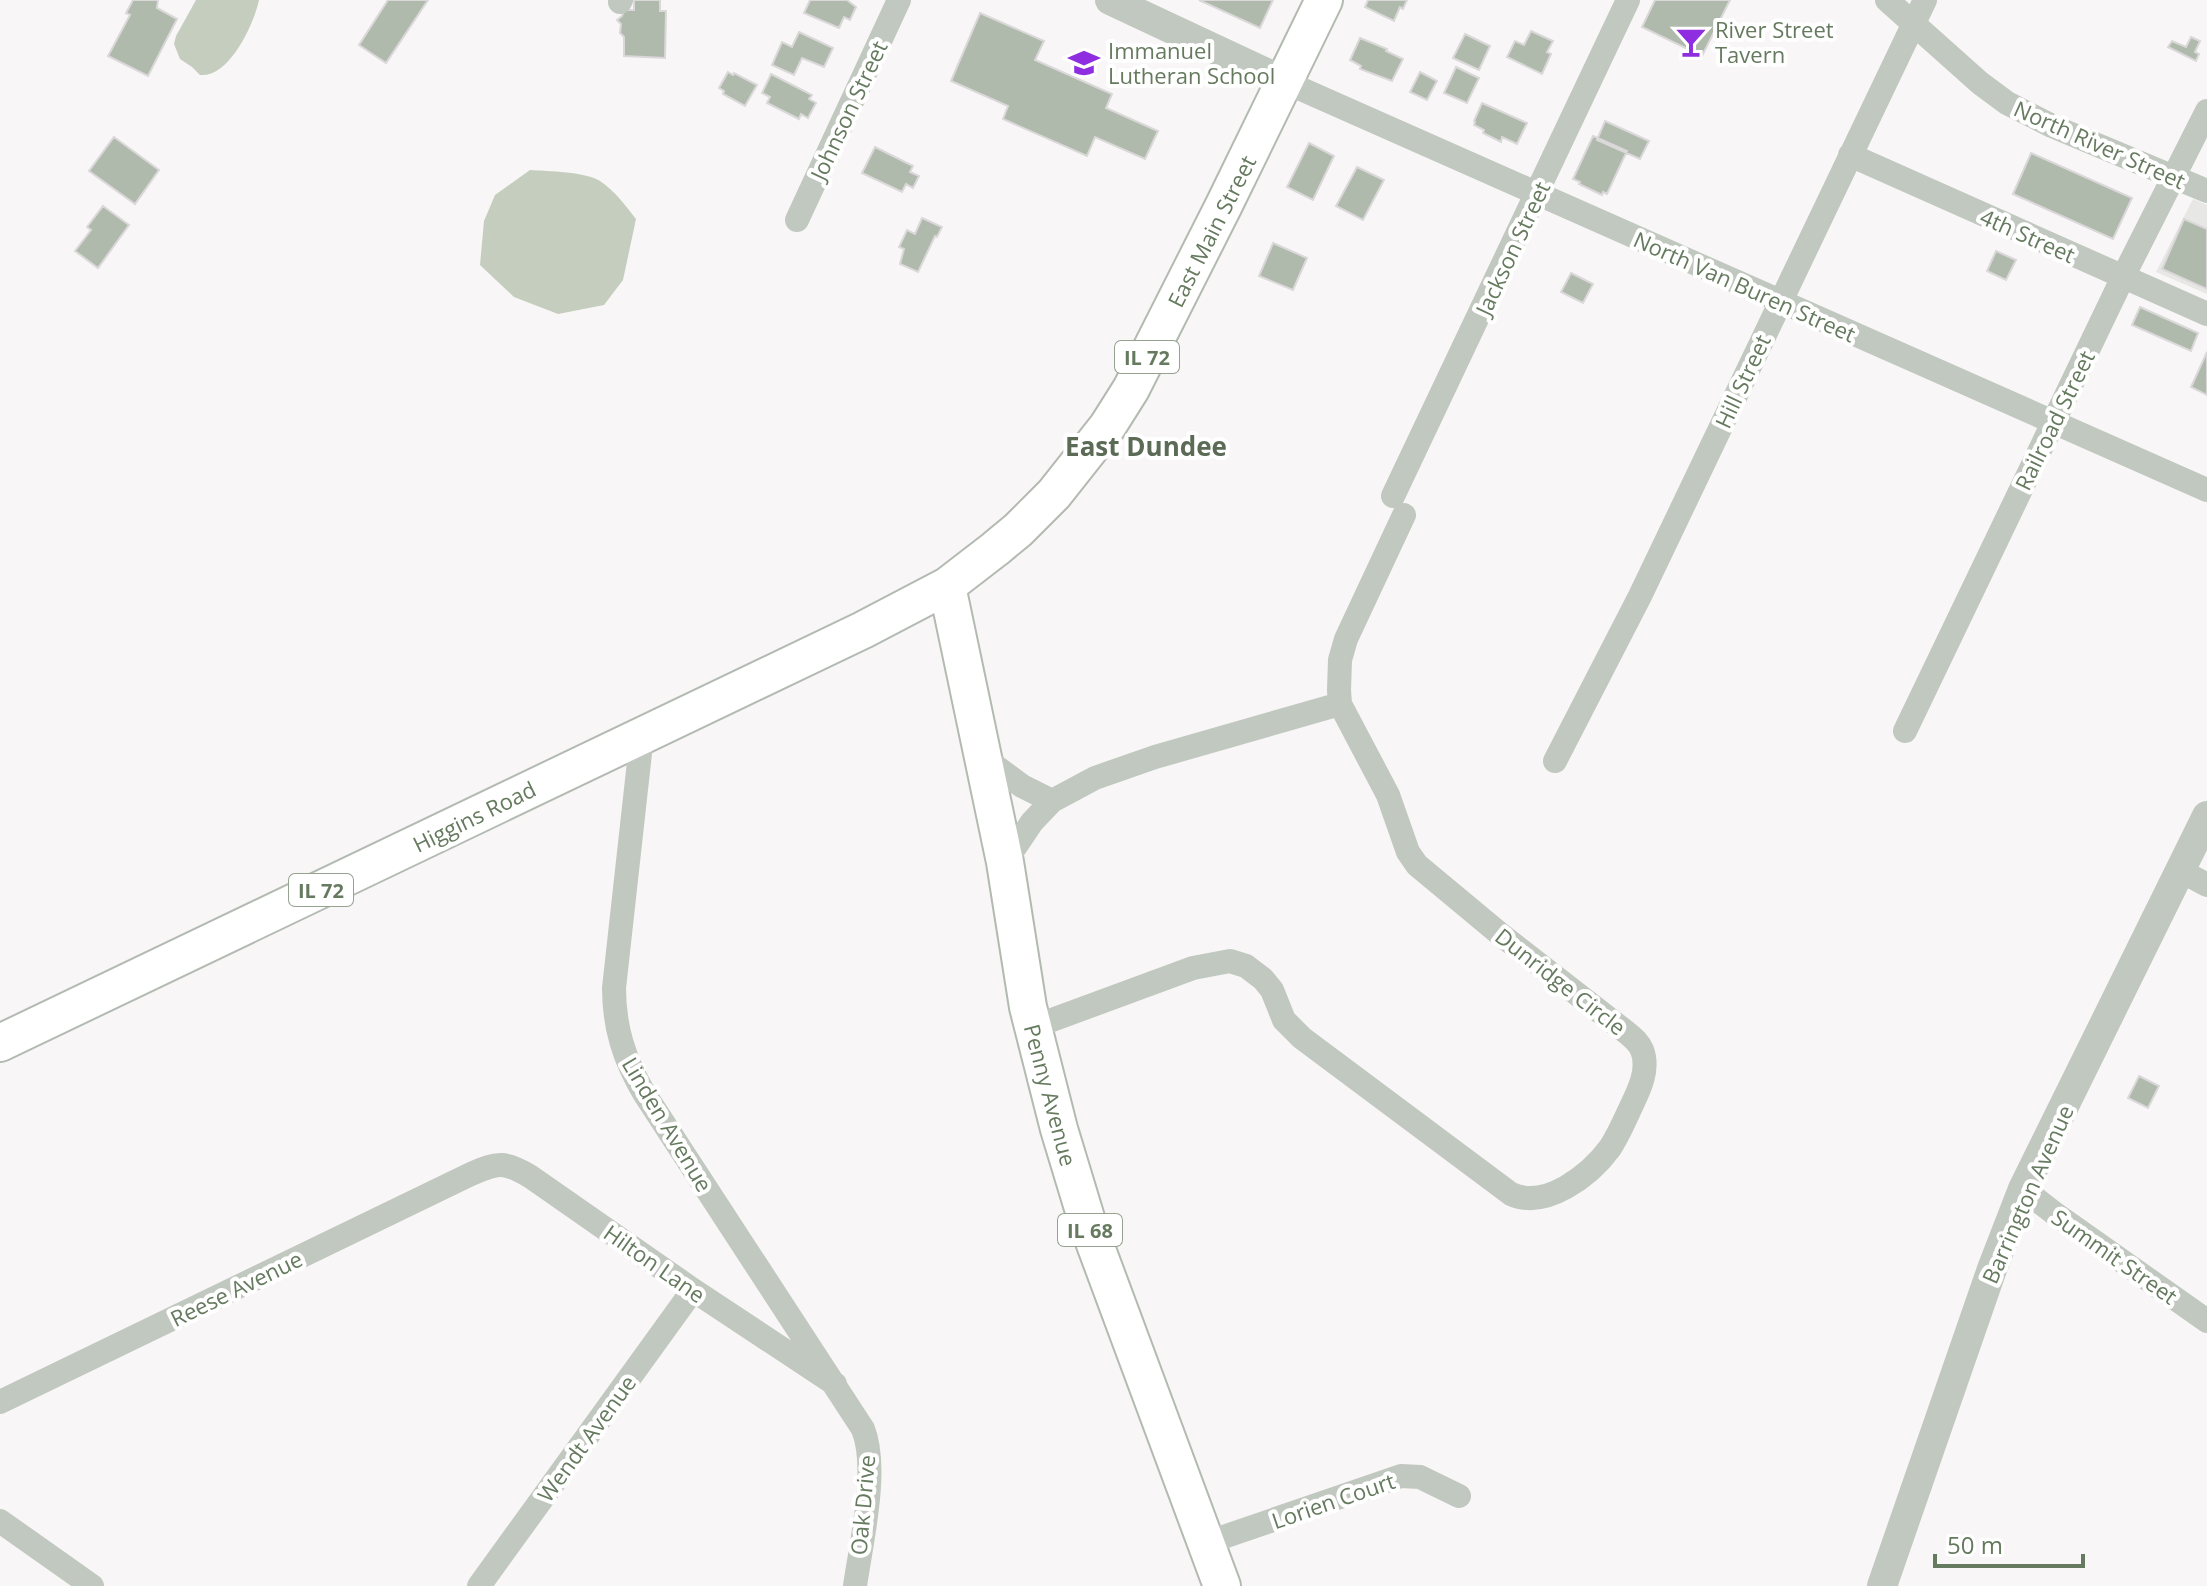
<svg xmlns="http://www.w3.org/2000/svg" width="2207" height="1586" font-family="'Open Sans',sans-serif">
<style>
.built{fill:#e7e7e5}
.water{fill:#c5cdbf}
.building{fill:#b0baac;stroke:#dad8d9;stroke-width:2}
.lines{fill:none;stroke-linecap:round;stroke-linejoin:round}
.primary-casing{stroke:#b3bab1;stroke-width:40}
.minor{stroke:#c1c8bf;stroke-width:24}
.tertiary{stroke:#c1c8bf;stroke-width:30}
.primary{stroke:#fff;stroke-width:36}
.labels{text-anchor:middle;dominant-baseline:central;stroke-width:8;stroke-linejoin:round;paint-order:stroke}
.shield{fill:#fff;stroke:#94a28f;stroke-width:2}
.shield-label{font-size:20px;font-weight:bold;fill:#667a5f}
.poi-label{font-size:22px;fill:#667a5f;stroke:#fff;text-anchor:start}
.street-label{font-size:22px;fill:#667a5f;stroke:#fff}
.quarter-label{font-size:26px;font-weight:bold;fill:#5b6b56;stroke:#fff}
</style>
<rect width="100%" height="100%" fill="#f8f6f7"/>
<!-- built -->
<path class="built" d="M2193,199L2207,205V294L2156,272Z"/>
<!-- water -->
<path class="water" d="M196,0H259C254,24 229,78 200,75L192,67L180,59L174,44L176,36Z
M530,170C547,171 587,172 600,181C615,191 625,205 636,219L623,280L604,305L558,314L514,297L480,265L484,221L495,195Z"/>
<!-- building -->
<path class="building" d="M133,0H158L157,8L177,19L148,76L108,56L130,15L126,13Z
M388,0H428L386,63L359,45Z
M634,0H660V11H666L665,58L624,56V37L620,33L621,24L617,20L622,16L624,10H634Z
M810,0H847L856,7L850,20L844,17L839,28L804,13Z
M1199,0H1273L1260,28Z
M1368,0H1407L1403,9L1400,7L1394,21L1365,7Z
M1655,0H1730L1702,56L1642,27Z
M980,13L1044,41L1035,60L1112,94L1106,108L1158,131L1145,159L1095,137L1087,156L1003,119L1008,106L951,81Z
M1531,31L1553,41L1547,52L1551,54L1542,74L1507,57L1515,41L1524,45Z
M799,32L833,48L824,67L802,58L794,75L772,65L782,42L792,47Z
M1465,34L1490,46L1479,70L1453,58Z
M2191,37L2200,41L2195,52L2199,54L2196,61L2168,47L2172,41L2186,47Z
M1360,38L1387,49L1386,51L1403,59L1392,81L1360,69L1361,66L1350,60Z
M1456,67L1479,78L1467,103L1444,93Z
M728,72L733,75L734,73L757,85L745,106L723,94L724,91L719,88Z
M1420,72L1437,81L1427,100L1410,92Z
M771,74L812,95L809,99L816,103L808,118L801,114L799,119L767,103L770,97L762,93Z
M1482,103L1527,123L1517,144L1502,137L1501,142L1483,133L1484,130L1474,125L1475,122L1474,121Z
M1605,121L1649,141L1640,159L1597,140Z
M1593,136L1627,151L1607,194L1603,192L1602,195L1579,184L1580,182L1573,179Z
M114,137L159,170L135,204L89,171Z
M1309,143L1334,156L1313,200L1287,187Z
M875,147L913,166L910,172L919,176L913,188L906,184L902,192L862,173Z
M2031,153L2132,198L2113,239L2013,194Z
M1357,167L1384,180L1363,220L1336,206Z
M103,206L129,225L98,268L75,251L91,230L87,227Z
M922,218L942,227L937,237L935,236L918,272L900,264L904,249L899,247L907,230L915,234Z
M2184,219L2207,229V289L2162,269Z
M1273,243L1307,258L1293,290L1259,276Z
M1996,251L2016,260L2006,280L1987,271Z
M1571,273L1593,284L1583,303L1561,292Z
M2140,307L2198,333L2191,351L2132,325Z
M2207,352V395L2191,387Z
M2139,1076L2159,1086L2148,1108L2128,1098Z"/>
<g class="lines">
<defs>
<path id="primary" d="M947,586L1005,862L1028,1007L1059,1129L1089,1228L1222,1586
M0,1043L863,630L947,586L995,549L1018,530L1054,494L1107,427L1131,389L1224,205L1324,0"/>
</defs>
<!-- primary casing -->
<use href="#primary" class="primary-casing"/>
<!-- minor -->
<path class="minor" d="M1887,0L1980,83L2007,103L2052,126L2207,191
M620,2L621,0
M1283,81L2207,490
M1850,155L2207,314
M797,220L899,0
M1393,496L1628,0
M1905,731L2123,277L2207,111
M642,735L614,988C614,1027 624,1059 644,1093L863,1429C879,1469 861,1543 855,1586
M983,757L1022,786L1052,801
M1555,761L1640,596L1925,0
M1005,862L1032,822L1052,801L1095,778L1155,757L1340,704
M2181,871L2207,885
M1033,1027L1193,968L1230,961L1246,966L1263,979L1272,990L1284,1020L1302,1038L1511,1194C1546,1210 1590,1175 1610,1148C1618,1136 1624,1122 1630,1109C1638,1092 1650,1070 1642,1050C1639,1042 1632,1037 1626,1032L1500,934L1417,865L1408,852L1388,795L1340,704L1339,690L1340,660L1346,639L1404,515
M2023,1189L2054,1213L2207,1321
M0,1402L471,1174C498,1162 505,1161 531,1177L693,1290L835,1384
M0,1521L92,1586
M1206,1543L1401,1476L1420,1477L1459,1496
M479,1586L693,1290"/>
<!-- tertiary -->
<path class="tertiary" d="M1110,0L1283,81
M1882,1586L1992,1269L2023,1189L2207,816"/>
<!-- primary -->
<use href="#primary" class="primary"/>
</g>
<!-- icons -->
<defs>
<symbol id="bar-bare" viewBox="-9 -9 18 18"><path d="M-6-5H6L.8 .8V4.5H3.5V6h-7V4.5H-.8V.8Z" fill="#8e2ee0" stroke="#fff" stroke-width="2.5" paint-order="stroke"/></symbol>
<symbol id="school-bare" viewBox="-9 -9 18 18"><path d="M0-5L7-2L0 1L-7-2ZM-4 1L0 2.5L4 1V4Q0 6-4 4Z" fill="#8e2ee0" stroke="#fff" stroke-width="2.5" paint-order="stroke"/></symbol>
</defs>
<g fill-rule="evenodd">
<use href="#bar-bare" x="1669" y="20" width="44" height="44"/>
<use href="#school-bare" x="1062" y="41" width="44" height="44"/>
</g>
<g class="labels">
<!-- shield labels -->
<g class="shield">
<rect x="1115" y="341" width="64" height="32" rx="6"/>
<rect x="289" y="874" width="64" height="32" rx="6"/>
<rect x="1058" y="1214" width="64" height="32" rx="6"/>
</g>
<g class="shield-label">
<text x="1147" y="357">IL 72</text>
<text x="321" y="890">IL 72</text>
<text x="1090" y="1230">IL 68</text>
</g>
<!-- poi labels -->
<g class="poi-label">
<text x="1715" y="29">River Street<tspan x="1715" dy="25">Tavern</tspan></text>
<text x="1108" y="50">Immanuel<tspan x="1108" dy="25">Lutheran School</tspan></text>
</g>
<!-- street labels -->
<g class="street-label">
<text transform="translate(848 110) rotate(-65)">Johnson Street</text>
<text transform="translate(2100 144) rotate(24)">North River Street</text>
<text transform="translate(1211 231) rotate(-63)">East Main Street</text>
<text transform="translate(2028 235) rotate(24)">4th Street</text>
<text transform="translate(1512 248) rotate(-65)">Jackson Street</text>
<text transform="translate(1745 286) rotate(24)">North Van Buren Street</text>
<text transform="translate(1742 381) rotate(-65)">Hill Street</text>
<text transform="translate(2054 420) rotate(-64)">Railroad Street</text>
<text transform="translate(474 816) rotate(-26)">Higgins Road</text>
<text transform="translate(1561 981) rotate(38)">Dunridge Circle</text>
<text transform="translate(1051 1095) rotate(75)">Penny Avenue</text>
<text transform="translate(668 1124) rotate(59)">Linden Avenue</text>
<text transform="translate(2027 1194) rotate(-66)">Barrington Avenue</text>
<text transform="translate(2115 1256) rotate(35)">Summit Street</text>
<text transform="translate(655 1263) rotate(35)">Hilton Lane</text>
<text transform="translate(236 1288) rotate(-26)">Reese Avenue</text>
<text transform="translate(586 1438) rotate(-54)">Wendt Avenue</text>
<text transform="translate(1333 1500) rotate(-19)">Lorien Court</text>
<text transform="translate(862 1505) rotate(-85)">Oak Drive</text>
</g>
<!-- quarter labels -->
<g class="quarter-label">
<text x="1146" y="446">East Dundee</text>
</g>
</g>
<!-- scale -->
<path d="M1935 1554v12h148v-12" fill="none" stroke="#667a5f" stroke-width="4"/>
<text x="1947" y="1554" font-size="24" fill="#667a5f" stroke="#ffffff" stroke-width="6" paint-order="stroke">50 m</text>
</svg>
